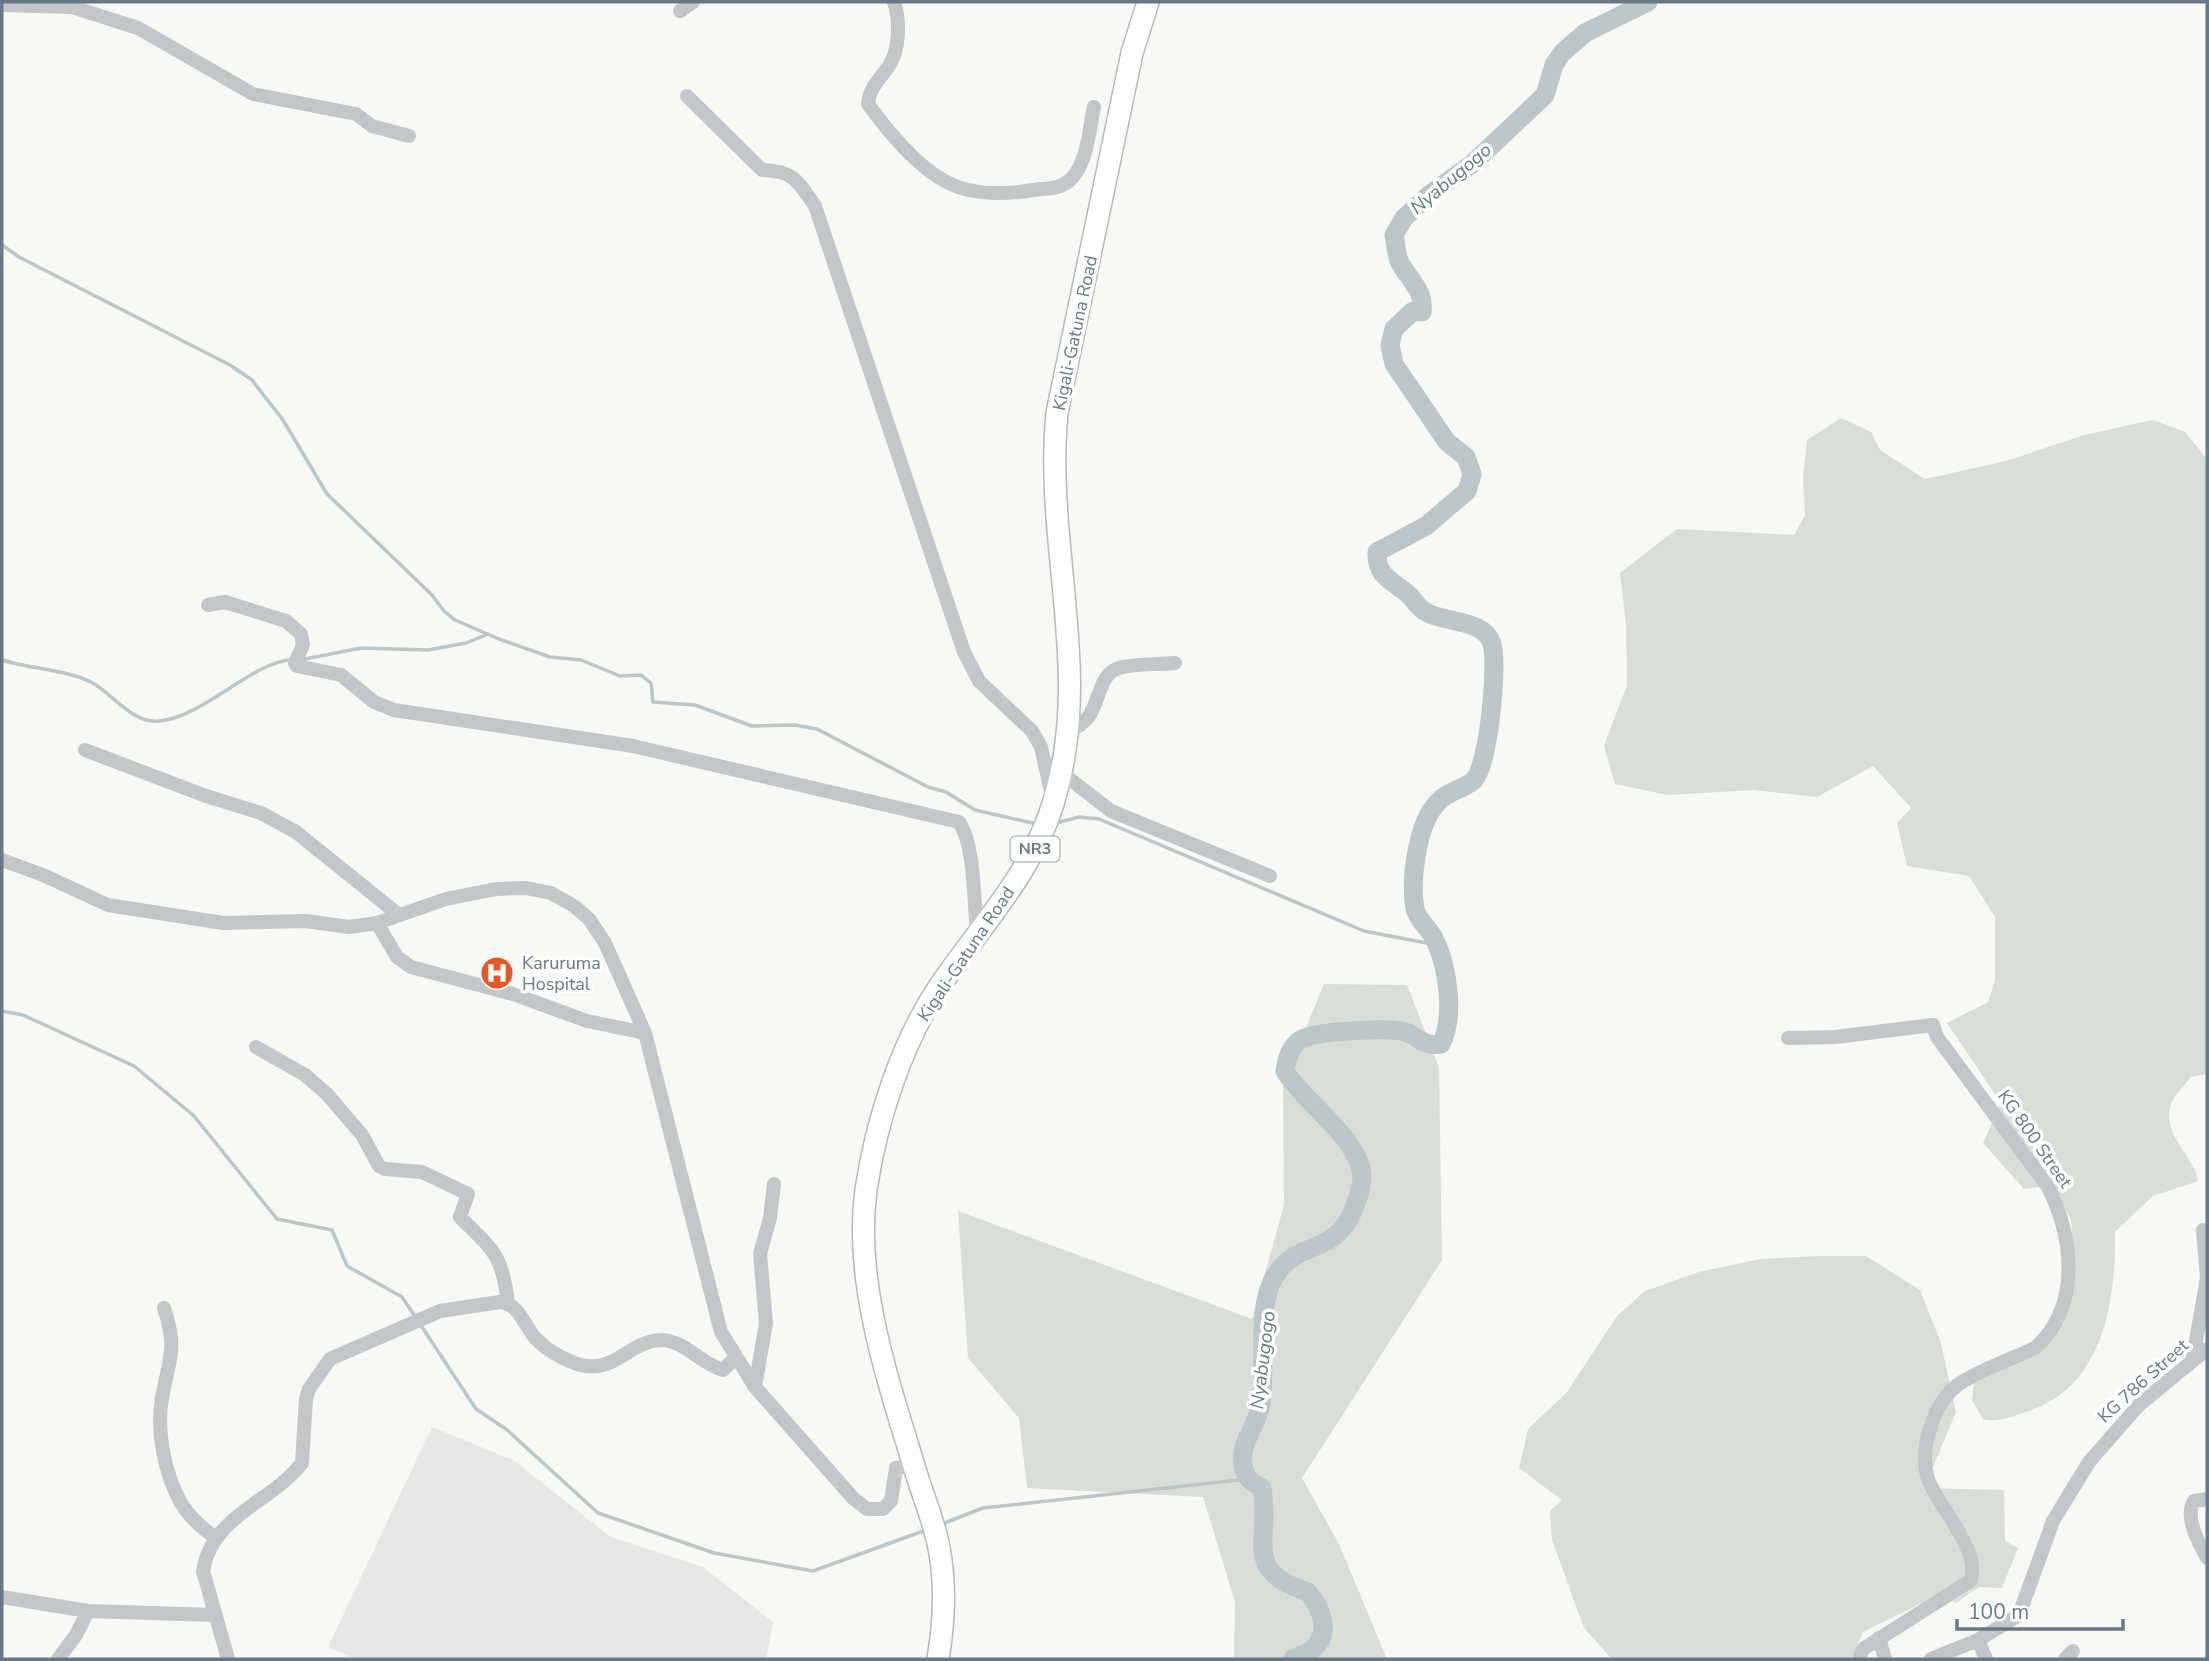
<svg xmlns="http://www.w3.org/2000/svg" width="2209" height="1661" font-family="'Nunito Sans',sans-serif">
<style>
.built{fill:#e6e7e6}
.green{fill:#d9dfd6}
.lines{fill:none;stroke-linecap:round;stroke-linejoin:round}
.stream{stroke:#bbc7cb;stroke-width:3.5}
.river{stroke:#bbc7cb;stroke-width:19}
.highway-casing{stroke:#b6babd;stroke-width:24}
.minor{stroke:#c3c7ca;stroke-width:14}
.highway{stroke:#fff;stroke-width:21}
.labels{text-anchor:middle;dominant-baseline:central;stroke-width:7;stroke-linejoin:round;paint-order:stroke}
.shield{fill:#fff;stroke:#95a0aa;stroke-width:2}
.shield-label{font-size:16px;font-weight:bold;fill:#677886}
.street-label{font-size:18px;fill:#677886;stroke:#fff}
.poi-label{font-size:18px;fill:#677886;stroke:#fff;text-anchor:start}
.water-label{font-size:19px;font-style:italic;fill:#637982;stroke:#fff}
</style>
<rect width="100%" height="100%" fill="#f8f8f5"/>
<!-- built -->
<path class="built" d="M432,1427L513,1460L611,1537L703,1567L773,1622L766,1659H356L328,1647Z"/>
<!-- green -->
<path class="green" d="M1841,418L1871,432L1880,450L1925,479L2006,461L2084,435L2153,420L2185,432L2207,459V1074L2191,1077C2185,1085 2174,1095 2171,1104C2161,1135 2193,1154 2198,1181L2153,1196L2115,1232C2116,1300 2104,1386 2029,1411C2013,1416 2000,1423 1983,1419L1972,1400L1974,1382L2040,1351L2074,1258L2071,1220L2053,1185L2024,1189L1983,1143L2001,1103L1947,1023L1988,1002L1995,980V917L1969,876L1907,866L1897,823L1911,808L1873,766L1817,797L1754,790L1667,795L1615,784L1604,746L1627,685L1626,624L1620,573L1677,529L1794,535L1805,515L1803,478L1807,440Z
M1324,984L1407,985L1439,1067L1442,1260L1302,1478L1339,1544L1387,1659H1234L1235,1602L1203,1497L1027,1488L1019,1418L968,1358L958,1211L1252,1319L1284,1205L1283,1083Z
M1819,1256H1866L1920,1290L1941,1343L1956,1412L1924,1488L2004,1490L2005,1541L2018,1548L2002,1588L1979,1587L1956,1603L1940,1594L1863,1632L1851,1659H1612L1584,1628L1552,1540L1550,1511L1562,1500L1519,1468L1528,1429L1567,1392L1617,1316L1645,1291L1699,1272L1760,1259Z"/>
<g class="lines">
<!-- stream -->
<path class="stream" d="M2,245L19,257L230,365L252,380L283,420L327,494L432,595L444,611L455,620L499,639L550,657L581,660L620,676L641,675L651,683L653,702L695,705L752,726L794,725L817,729L928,787L946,792L975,810L1037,824
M2,660C29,669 73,670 96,685C116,698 134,724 160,721C205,716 255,660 292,660
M300,660L361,648L428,650L466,643L488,634
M1052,824L1079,817L1099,819L1364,931L1437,945
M2,1011L23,1015L134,1066L194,1116L277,1219L332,1230L347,1266L402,1297L416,1318
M420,1324L476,1409L506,1429L598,1513L714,1553L813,1571L929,1529
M942,1524L983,1508L1248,1479"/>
<!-- river -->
<path class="river" d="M1293,1659C1298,1656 1308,1653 1313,1649C1332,1632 1321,1608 1308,1592C1241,1571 1271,1541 1262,1488C1251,1482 1245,1478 1243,1465C1239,1443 1258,1425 1261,1404C1267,1367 1254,1305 1277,1273C1301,1238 1338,1257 1356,1203C1359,1195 1362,1185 1362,1177C1360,1138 1305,1104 1285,1071C1287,1058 1290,1046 1302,1039C1317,1031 1384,1028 1401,1031C1417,1033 1419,1047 1441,1044C1455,1017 1448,968 1435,940C1430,929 1418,921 1415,909C1410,880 1417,823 1438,802C1447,791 1465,789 1474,780C1489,764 1498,664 1492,644C1484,618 1444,624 1424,611C1418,607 1414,600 1409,595C1393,580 1376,578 1377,552L1426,526L1467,491L1472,474L1466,457L1447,442L1394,364L1390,345L1394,329L1413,311L1422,312C1425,291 1409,279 1400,263C1396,255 1396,244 1394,235L1404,218L1429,195L1472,164L1545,95L1554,65L1562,53L1585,33L1648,2"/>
<defs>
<path id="highway" d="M938,1659C944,1623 946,1584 939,1548C935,1525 925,1501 918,1479C891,1389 853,1285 866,1190C876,1122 901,1044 939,987C979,928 1032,873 1053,804C1094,672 1044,547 1057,413L1132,53L1148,2"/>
</defs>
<!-- highway casing -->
<use href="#highway" class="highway-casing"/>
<!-- minor -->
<path class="minor" d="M894,2C900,20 900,49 889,66C880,79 869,88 868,104C889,133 923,175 958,187C980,195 1010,194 1033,190C1047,188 1061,190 1072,178C1088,160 1089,129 1094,107
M2,5L72,7L138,28L253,94L356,114L372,126L409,136
M680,11L693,2
M687,96L762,170C794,171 797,180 815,206L964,652L979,681L1032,731L1041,747L1052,796
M208,605L225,602L286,621L301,634L303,645L295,663L297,666L341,675L374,702L394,710L633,746L959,822C975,845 974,905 977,933
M1069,730C1104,721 1092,676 1119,668C1136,663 1157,665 1175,663
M85,750L206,796L261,813L296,832L399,915
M1062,773L1111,811L1270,876
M2,860L43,875L108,905L223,923L306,921L349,927L377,923L446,899L496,889L526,888L551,893L574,906L589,919L605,943L645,1033L721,1332L755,1387L853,1498L867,1509H883L891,1501L896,1468L915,1466
M377,923L397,957L411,967L513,994L587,1021L645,1033
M1788,1038L1835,1037L1933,1025L1937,1037L2048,1187C2073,1237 2082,1306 2035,1348C2012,1359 1984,1368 1962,1382C1948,1391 1938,1406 1933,1420C1926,1438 1922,1460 1928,1479C1938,1507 1983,1552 1970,1581L1863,1649L1859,1659
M256,1047L305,1075L327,1094L362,1135L379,1166L385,1169L422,1172L468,1194L460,1217C494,1251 502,1254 508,1303
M164,1308C178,1350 169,1358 162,1398C156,1430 165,1475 181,1503C189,1517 203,1528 215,1538
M2193,1358L2207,1278L2203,1230
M755,1387L766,1323L760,1254L770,1218L774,1184
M2207,1499L2194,1501C2184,1517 2199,1543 2207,1558
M2,1597L88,1611L214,1615
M1879,1638L1885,1659
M1978,1640L1986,1659
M58,1659L76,1635L88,1611
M228,1659L203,1571C212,1515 271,1503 302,1463L306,1399L309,1389L330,1359L440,1311L500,1302C520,1304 524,1326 536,1339C546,1349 559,1357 572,1362C613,1379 627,1341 661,1340C684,1340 701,1364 723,1370L736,1357
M1931,1659L1978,1640L2019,1615L2053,1521L2089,1462L2139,1405L2207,1349
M2065,1659L2073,1651"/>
<!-- highway -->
<use href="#highway" class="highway"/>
</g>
<!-- icons -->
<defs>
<symbol id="hospital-disc" viewBox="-11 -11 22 22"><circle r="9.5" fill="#e45829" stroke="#fff"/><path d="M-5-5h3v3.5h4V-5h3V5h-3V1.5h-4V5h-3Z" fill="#fff"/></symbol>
</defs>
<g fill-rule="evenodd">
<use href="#hospital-disc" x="478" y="954" width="38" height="38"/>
</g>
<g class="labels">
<!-- shield labels -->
<rect class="shield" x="1010.5" y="836.5" width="49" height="25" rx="5"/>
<g class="shield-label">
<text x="1035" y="849">NR3</text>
</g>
<!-- street labels -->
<g class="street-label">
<text transform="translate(1075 333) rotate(-78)">Kigali-Gatuna Road</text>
<text transform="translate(966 954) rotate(-56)">Kigali-Gatuna Road</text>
<text transform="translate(2035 1139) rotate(55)">KG 800 Street</text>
<text transform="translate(2143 1381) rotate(-42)">KG 786 Street</text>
</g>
<!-- poi labels -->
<g class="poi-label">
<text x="522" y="963">Karuruma<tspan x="522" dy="21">Hospital</tspan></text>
</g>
<!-- water labels -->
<g class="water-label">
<text transform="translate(1451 179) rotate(-40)">Nyabugogo</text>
<text transform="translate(1263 1360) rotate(-83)">Nyabugogo</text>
</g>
</g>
<!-- border -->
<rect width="2209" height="1661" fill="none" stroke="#677886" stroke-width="7"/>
<!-- scale -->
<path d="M1957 1619v10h166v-10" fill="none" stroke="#677886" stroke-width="3.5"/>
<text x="1968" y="1619" font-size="21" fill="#677886" stroke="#ffffff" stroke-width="5" paint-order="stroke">100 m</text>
</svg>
